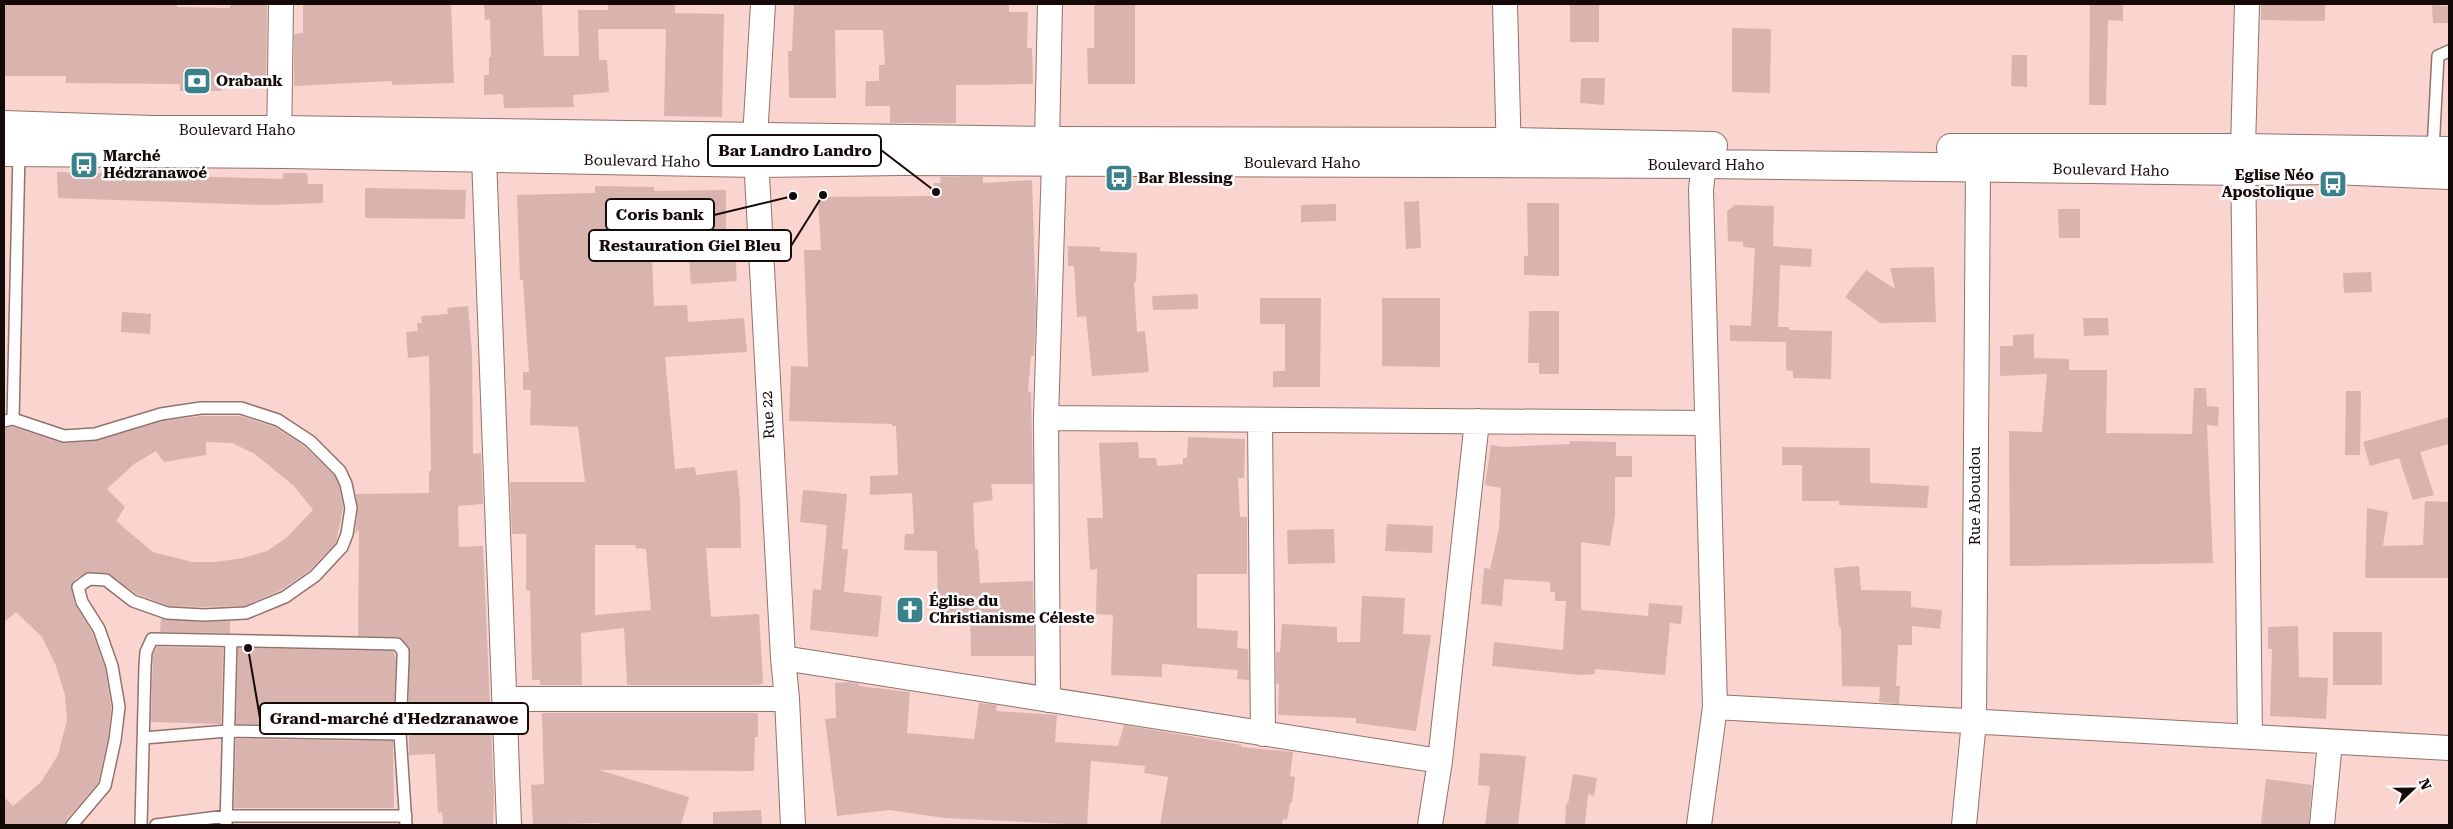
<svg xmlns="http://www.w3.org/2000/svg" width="2453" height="829" font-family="'Roboto Serif',serif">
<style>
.building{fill:#d9b4ae;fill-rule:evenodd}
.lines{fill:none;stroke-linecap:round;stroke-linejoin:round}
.service-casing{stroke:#93726c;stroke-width:14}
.minor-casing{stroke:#93726c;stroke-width:26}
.secondary-casing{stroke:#93726c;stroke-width:30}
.service{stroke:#fff;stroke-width:11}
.minor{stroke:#fff;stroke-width:24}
.secondary{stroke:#fff;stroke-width:28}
.labels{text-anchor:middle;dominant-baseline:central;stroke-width:5;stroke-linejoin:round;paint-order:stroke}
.poi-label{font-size:15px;font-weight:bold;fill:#160a09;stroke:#fff;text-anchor:start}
.street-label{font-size:15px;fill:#160a09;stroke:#fff}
.leader{fill:none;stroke:#160a09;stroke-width:2}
.callout-dot{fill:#160a09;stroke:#fff;stroke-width:2}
.callout{fill:#fff;stroke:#160a09;stroke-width:2}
.callout-label{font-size:16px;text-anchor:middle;font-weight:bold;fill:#160a09}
</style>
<rect width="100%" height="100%" fill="#fad4ce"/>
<!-- building -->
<path class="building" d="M4,4H177V7L230,8V4H267L266,88H222V91H180V84L66,83V76H4Z
M303,4H451L454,83L392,85V81L294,86V34L303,33Z
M484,4H542L544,56H579L578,10H608V4H675V13L724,14L722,117L664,116L666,29H598L599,60H607L609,92L573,95L574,107L504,108L503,94L484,95V75H489V57H491L490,19L485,20Z
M794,4H1009V12H1028L1027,48H1032L1033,84L956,85V123H890V106H865L866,81H879V65H885L883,30H835L836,98H789L788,51H792Z
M1094,4H1135V84H1088L1087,48H1094Z
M1570,4H1599V42H1570Z
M2090,4H2123V21L2108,20L2106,105H2089Z
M2261,4H2325V21L2261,20Z
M2432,5L2449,6V23H2433Z
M1732,28L1771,29L1770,93L1732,92Z
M2012,55H2027V87L2011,86Z
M1581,78H1605L1604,105L1580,103Z
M57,172L283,179V173H307L308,184H323V203L266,205L58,198Z
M940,177H983V183L1032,180L1036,307L1034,356H1031L1028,391L1031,392L1033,484H991L993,500L973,503L975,549H978L980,583L1033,581L1034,656H971L970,613L938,614L937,551L904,550L905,534H914L912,493L870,495V476L898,475L896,426H892V424L789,421L791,366L808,367L804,250H821L818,197L935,196L934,183H941Z
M595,186L654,187V191L726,190V235H734L737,281L691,284L689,256L652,257L654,306L687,305L688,322L744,318L747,352L665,357L675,469L695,467L696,475L737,470L740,500L741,548H706L711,617L759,614L763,683L758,685H627L624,628L581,633L582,685H540V680H532L530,591L526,590V534H512L510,482H585L578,427L530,425L531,390H523V372H529L523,280H520L517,195L595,193ZM595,545H636L635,548L646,549L651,610L595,615Z
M365,188L466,190L465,219L365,218Z
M1419,201L1421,248L1406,249L1404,202Z
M1527,203H1559V276L1524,275V256H1528Z
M1336,204V221L1301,222V205Z
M1735,205L1774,206L1773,246L1812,249L1811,267L1780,265L1778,327H1789V330L1832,331L1831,379L1793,378V371L1786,370V342L1730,341V325L1751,326L1755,248L1743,247V242L1728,241L1727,211Z
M2058,209H2080V238H2059Z
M1068,246L1100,247V251L1137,253L1136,282H1134L1137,332L1145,331L1149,372L1092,376L1086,316L1077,317L1074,266H1068Z
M1934,267L1936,322L1880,323L1845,297L1866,270L1895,289L1890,268Z
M2371,272L2372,292L2344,293L2343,273Z
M1198,294V309L1153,310L1152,296Z
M1260,298H1321L1320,387H1273V371H1285V324H1260Z
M1382,298H1440V367L1382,366Z
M468,306L472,352L473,454L481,453L483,504L458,506L459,547L483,546L494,796L493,825H443L442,812L438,813L435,754L409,755V647L398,637L358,636L359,529L355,534L358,509L356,494L429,493V471H431L429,356L408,358L406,332L418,331L417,323H422L421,316L448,314L447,308Z
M1529,311H1559V374H1539V363H1528Z
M122,312L151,314L150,334L121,332Z
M2083,318H2108L2109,335L2084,336Z
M2034,334V358L2069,359V370H2107L2106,433L2192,434L2194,388H2206L2207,406L2219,407L2218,426L2207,425L2213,563L2010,566L2009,431L2042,432L2047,374L2000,376V346H2013V335Z
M2346,391H2361L2360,455H2345Z
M202,416H240L275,427L305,447L334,475L339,486L343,508L336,543L310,570L281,590L244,606L204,607L168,606L137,594L107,573L89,572L76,578L71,585L75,604L92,632L105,668L111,707L108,739L98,783L66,820L65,825H4V797L13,806L41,782L58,755L67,720L65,695L56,666L42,637L16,612L4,622V428L13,427L62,443L95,441L163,421ZM206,442L232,443L255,454L294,486L313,510L286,538L267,551L243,558L216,562H192L153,552L116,521L125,507L107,489L134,464L156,451L164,462L206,455Z
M2449,417V444L2420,452L2434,495L2413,500L2399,458L2370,466L2363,442Z
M1188,437L1245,439L1244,478H1238L1240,517H1247V574H1197V628L1238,631L1237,648L1248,649L1249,680L1237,679L1238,670L1162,664V677L1111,675L1113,615L1096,614L1097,569L1090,570L1087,518H1103L1099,443L1138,442L1139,458H1156L1157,466L1183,464V458H1187Z
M1570,441L1616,442V456H1632V477H1615V515L1610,546L1581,542V610L1648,616L1649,603L1683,606L1681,624L1670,623L1665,675L1595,669V674L1580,675L1492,666L1494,642L1563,650L1566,601H1555V592H1550V582L1504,579L1502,606L1481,604L1484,568L1490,569L1499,529L1501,488L1485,485L1491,445L1504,447L1570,444Z
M1782,447L1870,448V483L1929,486L1927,508L1839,505V501H1802V465H1782Z
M803,490L847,494L842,549H848L844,592L882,596L878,637L810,630L813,589L821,590L827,525L800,522Z
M2425,501L2449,502V578H2365L2367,508L2388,512L2383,546L2423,545Z
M1387,524L1433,526L1432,553L1385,551Z
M1334,529L1335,563L1288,564L1287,530Z
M1859,566L1861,590L1911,591V607L1942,610L1940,629L1912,626V645H1898L1896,686H1900L1899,704L1879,702L1880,687L1842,686L1841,627H1839L1834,568Z
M1362,596L1405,598L1403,634L1431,635L1416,731L1356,723V718L1278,715L1279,684L1276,683V652H1280L1282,624L1337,627V642H1360Z
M161,619L204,622L230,621V633L160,632Z
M2298,626L2299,677L2328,678L2326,719L2270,716L2272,649H2268V627Z
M2333,632H2382V685H2333Z
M157,647L223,648L221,724L151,722L153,654Z
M238,648L393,651L396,659L393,726L236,724Z
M850,682L859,684V686L910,692L907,733L974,739L979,703L997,705L996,711L1057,715L1055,742L1118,746L1124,725L1242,745L1241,747L1293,752L1290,776L1295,777L1292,803H1290L1287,820L1283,819L1282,825H1160L1168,777L1144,773L1145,766L1091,761L1087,825L944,818L890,810L837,816L825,719L836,718L835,683Z
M542,713H758V737H755L754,771L599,770L689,797L681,825H600V823L533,825L531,785L544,784Z
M236,739L393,741L394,808H234Z
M1480,753L1526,756L1518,825H1485L1490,786L1478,785Z
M1573,774L1597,778L1594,796L1588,794L1585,825H1565L1566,803L1568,804Z
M2266,779L2312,785L2309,825H2261Z
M761,810L762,825H713V812Z
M234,824H394L393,825H233Z"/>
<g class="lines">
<defs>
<path id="service" d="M2433,150L2438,56L2449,51
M13,419L19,152
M4,421L13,419L64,436L95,434L161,414L201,408H241L278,420L310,441L340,471L346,484L351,508L347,534L342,547L315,576L285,597L246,613L204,615L167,613L133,601L106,580L89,579L78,587L82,602L99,629L112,666L119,707L115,740L105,786L72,825
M144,738L227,731L400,734
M141,825L145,666L146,652L152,639L397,644L403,651V659L400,734L406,825
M156,825L226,816H406
M226,825L231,641"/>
<path id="minor" d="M763,4L755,138L783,658L787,699L793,825
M1505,4L1509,159
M2247,4L2243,148L2250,737
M1047,141L1050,4
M279,148L281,4
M484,157L509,825
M1046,418L1706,423
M1260,420L1263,734
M783,658L1440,761
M506,699H787
M1048,700L1046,418L1054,163
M1715,707L2449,748
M1430,825L1440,761L1477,421
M1699,825L1715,707L1701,189L1704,164
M1964,825L1974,721L1978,167
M2322,825L2330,742"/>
<path id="secondary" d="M4,125L152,130H280L1047,141L1508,142L1713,146
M1951,148H2243L2449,151
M4,152L285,154L756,163L899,161L1704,164L2244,171L2333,170L2449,175"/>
</defs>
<!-- service casing -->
<use href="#service" class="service-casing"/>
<!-- minor casing -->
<use href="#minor" class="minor-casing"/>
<!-- secondary casing -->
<use href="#secondary" class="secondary-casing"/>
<!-- service -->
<use href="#service" class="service"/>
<!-- minor -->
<use href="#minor" class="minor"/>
<!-- secondary -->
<use href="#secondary" class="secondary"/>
</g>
<!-- icons -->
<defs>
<symbol id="bank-square" viewBox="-11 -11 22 22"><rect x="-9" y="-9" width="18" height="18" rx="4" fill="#3b818c" stroke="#fff"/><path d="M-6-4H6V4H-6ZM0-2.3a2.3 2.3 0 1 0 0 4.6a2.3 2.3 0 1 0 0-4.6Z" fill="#fff"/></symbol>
<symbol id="bus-square" viewBox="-11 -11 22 22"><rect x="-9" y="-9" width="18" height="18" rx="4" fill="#3b818c" stroke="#fff"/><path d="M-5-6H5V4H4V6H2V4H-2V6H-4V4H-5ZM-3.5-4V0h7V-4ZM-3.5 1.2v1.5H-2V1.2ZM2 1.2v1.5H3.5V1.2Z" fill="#fff"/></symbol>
<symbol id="church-square" viewBox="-11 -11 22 22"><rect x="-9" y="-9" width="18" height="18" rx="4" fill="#3b818c" stroke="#fff"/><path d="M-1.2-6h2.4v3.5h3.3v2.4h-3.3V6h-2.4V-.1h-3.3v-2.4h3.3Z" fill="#fff"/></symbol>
</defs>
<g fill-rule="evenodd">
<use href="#bank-square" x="181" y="65" width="32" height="32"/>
<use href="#bus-square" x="68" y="149" width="32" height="32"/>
<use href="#bus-square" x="1103" y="162" width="32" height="32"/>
<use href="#bus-square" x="2317" y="168" width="32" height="32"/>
<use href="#church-square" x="894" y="594" width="32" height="32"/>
</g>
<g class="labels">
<!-- poi labels -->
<g class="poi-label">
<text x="216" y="81">Orabank</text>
<text x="103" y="156">Marché<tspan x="103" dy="17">Hédzranawoé</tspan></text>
<text x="2314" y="175" text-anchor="end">Eglise Néo<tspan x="2314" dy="17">Apostolique</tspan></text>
<text x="1138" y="178">Bar Blessing</text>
<text x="929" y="601">Église du<tspan x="929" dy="17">Christianisme Céleste</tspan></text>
</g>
<!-- street labels -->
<g class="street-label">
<text x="237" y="130">Boulevard Haho</text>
<text transform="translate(642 161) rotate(1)">Boulevard Haho</text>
<text x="1302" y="163">Boulevard Haho</text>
<text x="1706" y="165">Boulevard Haho</text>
<text transform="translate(2111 170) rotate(1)">Boulevard Haho</text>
<text transform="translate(768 415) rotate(-93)">Rue 22</text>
<text transform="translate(1975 496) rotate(-90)">Rue Aboudou</text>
</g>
</g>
<!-- callouts -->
<path class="leader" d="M936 192L881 150M793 196L714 215M823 195L791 246M248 648L260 718"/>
<g class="callout-dot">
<circle cx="936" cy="192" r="5"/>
<circle cx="793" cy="196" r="5"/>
<circle cx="823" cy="195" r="5"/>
<circle cx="248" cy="648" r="5"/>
</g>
<g class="callout">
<rect x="708" y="135" width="173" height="31" rx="5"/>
<rect x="606" y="199" width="108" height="31" rx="5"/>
<rect x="589" y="230" width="202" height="31" rx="5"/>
<rect x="260" y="703" width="268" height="31" rx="5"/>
</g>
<g class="callout-label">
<text x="795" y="156">Bar Landro Landro</text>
<text x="660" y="220">Coris bank</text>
<text x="690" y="251">Restauration Giel Bleu</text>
<text x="394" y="724">Grand-marché d'Hedzranawoe</text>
</g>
<!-- border -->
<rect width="2453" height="829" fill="none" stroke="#160a09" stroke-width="10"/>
<!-- north arrow -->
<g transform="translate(2413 789) rotate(68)" stroke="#ffffff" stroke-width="4" paint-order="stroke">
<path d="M0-4L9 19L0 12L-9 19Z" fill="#160a09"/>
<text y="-8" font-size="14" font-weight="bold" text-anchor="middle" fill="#160a09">N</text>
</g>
</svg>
